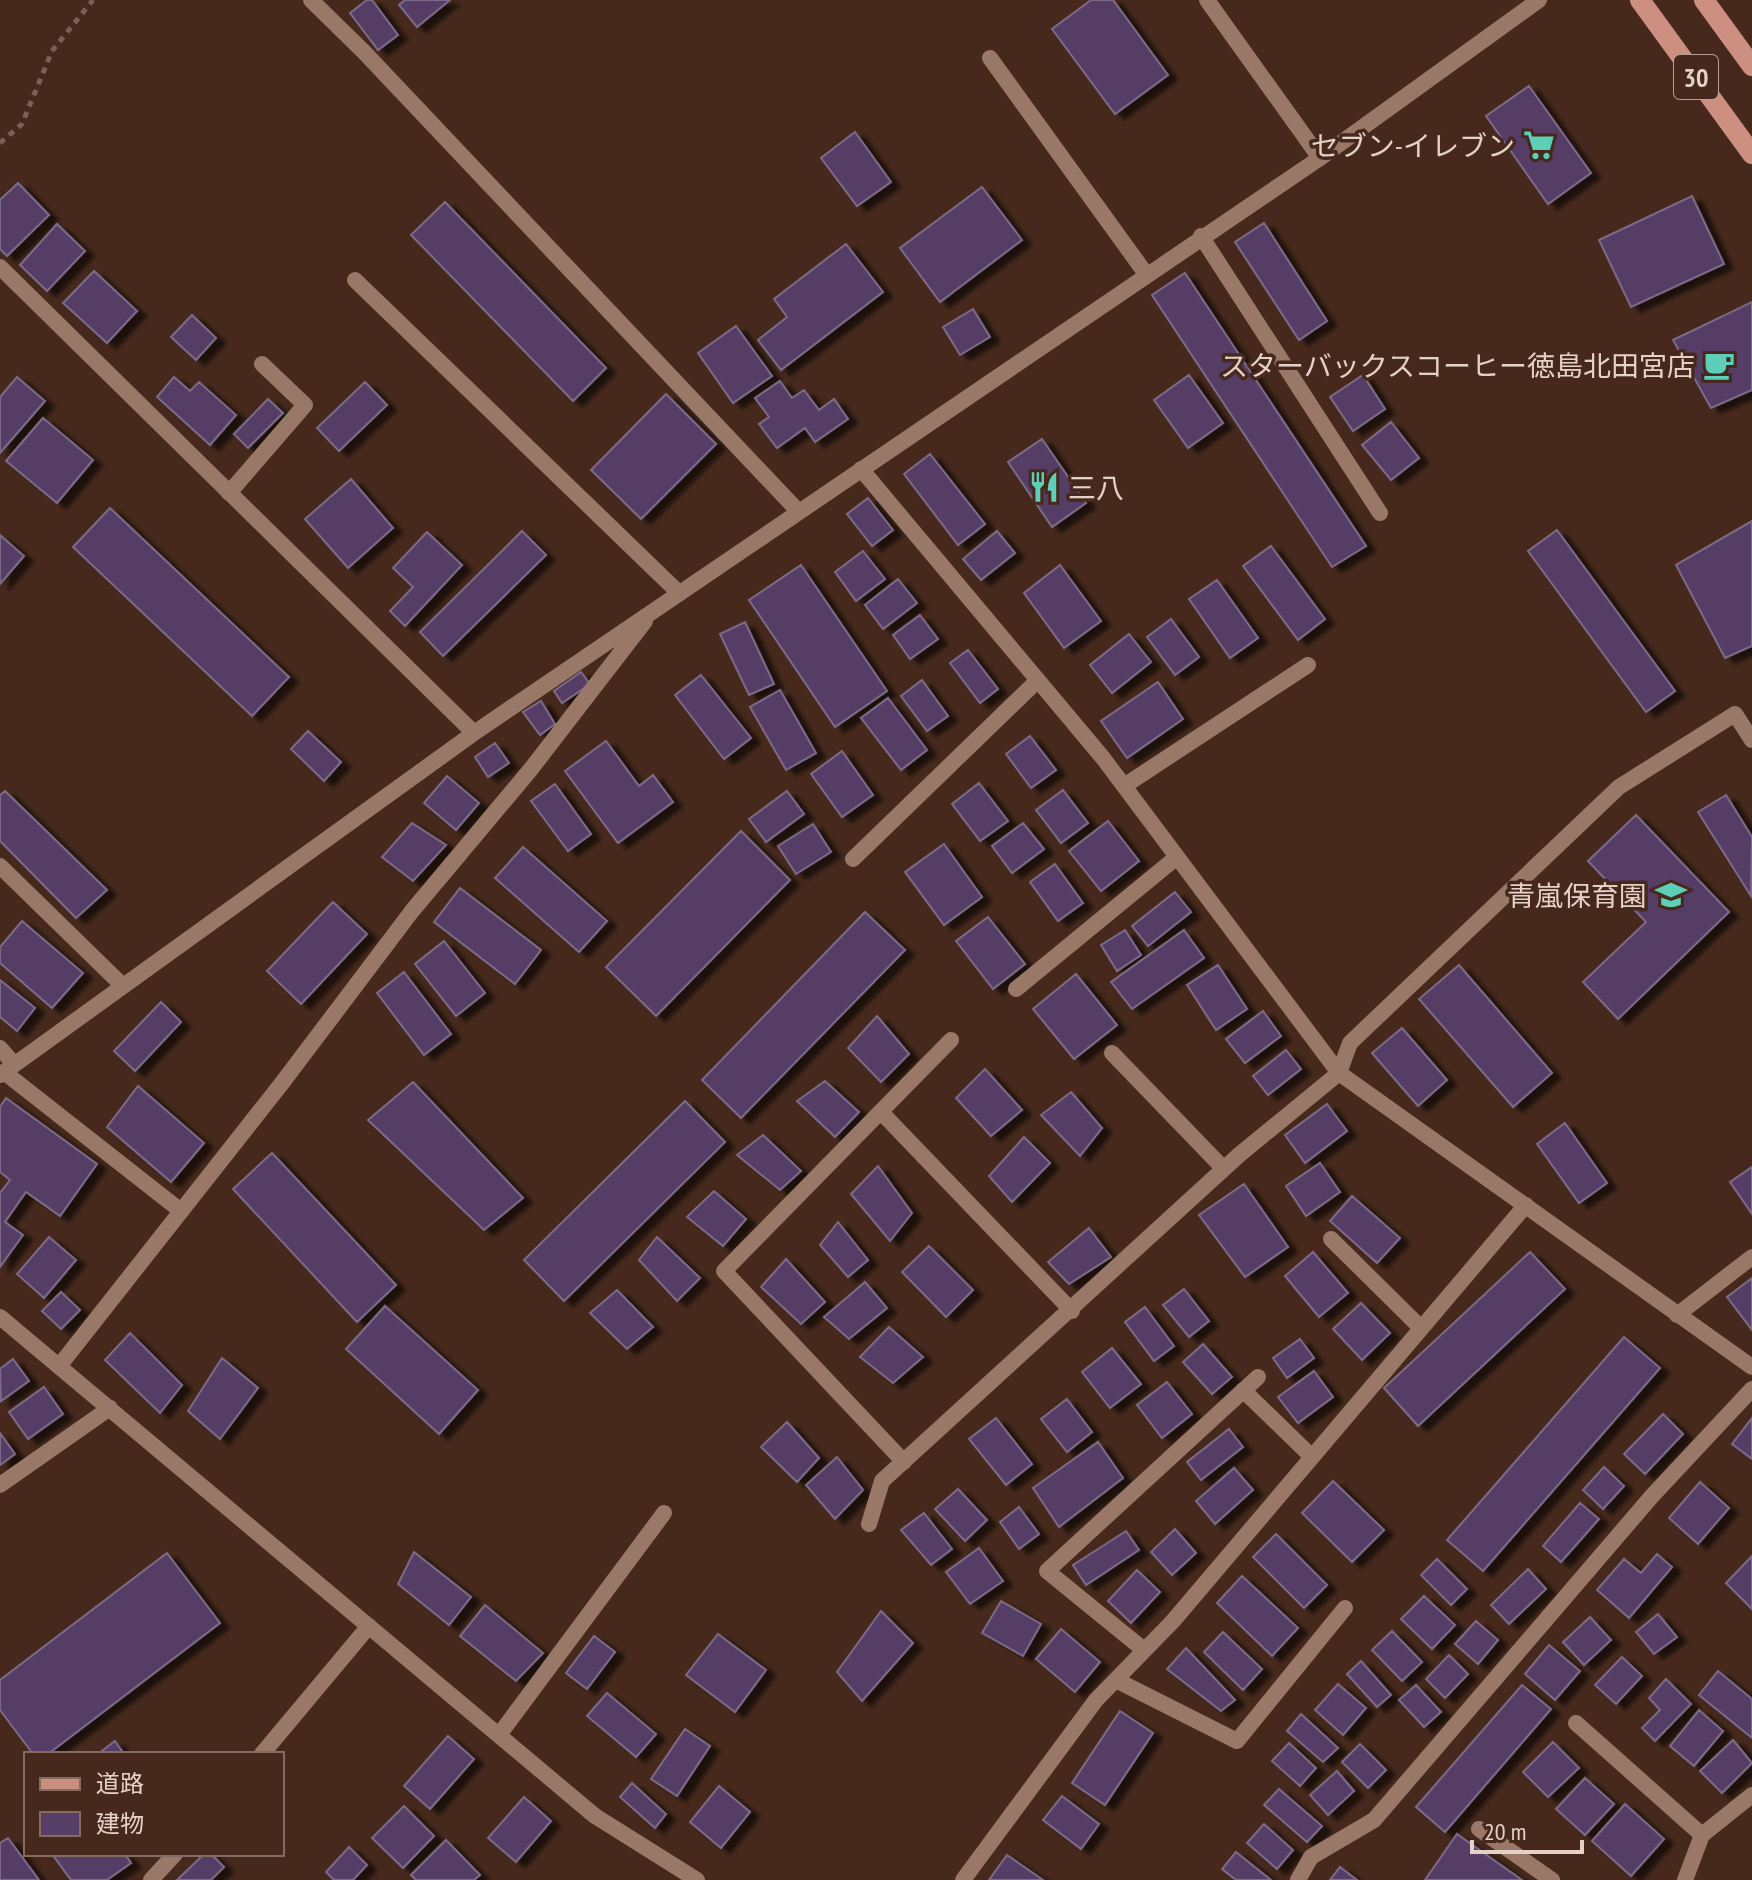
<svg xmlns="http://www.w3.org/2000/svg" width="1752" height="1880" font-family="'PT Sans Narrow','Noto Sans JP',sans-serif">
<style>
.building{fill:#563e66;stroke:#7b6b88;stroke-width:2;filter:url(#shadow)}
.lines{fill:none;stroke-linecap:round;stroke-linejoin:round}
.path{stroke:#7a6055;stroke-width:5;stroke-dasharray:6 6;stroke-linecap:butt}
.service{stroke:#997868;stroke-width:16}
.minor{stroke:#997868;stroke-width:16}
.primary{stroke:#cd8f80;stroke-width:20}
.labels{text-anchor:middle;dominant-baseline:central;stroke-width:7;stroke-linejoin:round;paint-order:stroke}
.shield{fill:#46291c;stroke:#b59f94;stroke-width:2}
.shield-label{font-size:26px;font-weight:bold;fill:#e4d1c8}
.poi-label{font-size:28px;fill:#e4d1c8;stroke:#46291c;text-anchor:end}
</style>
<defs>
<filter id="shadow"><feDropShadow dx="9" dy="5" stdDeviation="2" flood-color="#0009"/></filter>
</defs>
<rect width="100%" height="100%" fill="#46291c"/>
<!-- building -->
<path class="building" d="M367,0H372L398,35L378,50L350,13Z
M405,0H450L417,27L399,5Z
M1091,0H1113L1168,75L1115,114L1052,29Z
M1529,86L1591,173L1548,204L1486,116Z
M855,132L891,182L857,206L821,158Z
M18,183L49,215L7,256L0,249V200Z
M982,187L1022,240L940,302L900,248Z
M1692,196L1724,264L1631,307L1599,240Z
M445,202L606,368L573,401L411,235Z
M1264,223L1327,321L1299,340L1235,242Z
M57,224L85,251L47,291L20,265Z
M846,244L883,292L781,370L758,340L787,317L774,299Z
M94,271L137,311L107,343L63,303Z
M1185,273L1366,546L1332,567L1152,295Z
M1752,302V390L1711,408L1673,340Z
M973,309L990,337L960,355L943,327Z
M192,315L216,338L196,360L171,337Z
M736,326L772,376L733,403L698,353Z
M1189,375L1223,423L1188,448L1154,400Z
M1363,375L1385,409L1353,431L1330,397Z
M17,377L45,401L0,453V397Z
M174,377L190,391L199,382L236,415L210,445L157,397Z
M780,381L792,398L804,390L819,410L834,399L848,419L815,442L805,428L777,448L759,424L769,417L755,398Z
M365,382L387,405L339,451L317,428Z
M666,394L716,444L641,519L591,470Z
M268,399L283,413L248,448L234,434Z
M43,418L93,460L57,503L6,461Z
M1391,422L1419,458L1391,480L1362,445Z
M1042,439L1086,503L1052,527L1008,462Z
M930,454L985,524L958,545L904,474Z
M351,479L393,528L348,568L305,519Z
M868,498L893,530L872,546L847,514Z
M110,508L289,677L252,716L73,547Z
M1752,521V646L1725,658L1676,565Z
M1557,530L1675,691L1646,712L1528,551Z
M522,531L546,555L443,656L420,632Z
M997,531L1015,553L981,580L963,559Z
M427,532L462,565L405,626L390,611L413,587L393,568Z
M0,535L24,556L0,584Z
M1271,546L1325,619L1298,640L1243,566Z
M863,551L885,579L856,601L835,572Z
M801,565L887,691L835,727L749,600Z
M1060,565L1101,621L1064,648L1024,593Z
M898,579L917,603L883,629L865,605Z
M1217,580L1258,638L1230,658L1189,599Z
M920,615L938,639L910,659L893,635Z
M1171,619L1199,657L1175,675L1147,637Z
M745,622L774,684L749,695L720,634Z
M1129,634L1151,662L1112,693L1090,665Z
M968,650L998,689L980,703L950,663Z
M581,672L590,684L562,703L554,691Z
M701,675L751,738L724,759L675,695Z
M922,680L948,716L927,731L901,696Z
M1158,682L1183,719L1127,758L1101,721Z
M780,690L816,753L786,770L750,707Z
M888,698L927,750L901,770L861,718Z
M541,701L555,724L540,735L523,712Z
M308,731L341,762L324,781L291,749Z
M1030,736L1056,770L1031,788L1006,754Z
M606,741L639,786L653,775L673,802L618,843L565,771Z
M495,743L509,763L488,777L475,757Z
M842,751L873,795L842,817L811,774Z
M447,776L479,803L456,830L424,803Z
M979,783L1008,821L980,841L952,804Z
M555,784L591,834L568,851L531,801Z
M1063,790L1088,823L1061,843L1036,810Z
M5,791L107,890L76,918L0,841V795Z
M787,791L804,814L766,842L749,819Z
M1726,795L1752,837L1751,896L1698,812Z
M1636,815L1729,912L1618,1019L1583,982L1646,922L1588,861Z
M1108,821L1139,861L1101,891L1069,851Z
M412,823L446,845L413,881L382,857Z
M1023,823L1044,849L1012,873L992,846Z
M813,824L831,852L796,874L778,846Z
M741,831L790,880L656,1016L606,967Z
M944,844L982,897L944,925L905,872Z
M523,847L607,921L579,952L495,878Z
M1055,864L1083,903L1058,921L1030,882Z
M460,888L541,950L515,984L434,922Z
M1175,892L1191,912L1148,946L1132,926Z
M333,902L367,934L301,1004L267,971Z
M865,912L905,950L741,1118L702,1080Z
M988,917L1025,964L993,989L956,941Z
M22,921L83,973L52,1008L0,963V947Z
M1125,930L1141,955L1117,971L1101,945Z
M1184,930L1204,958L1132,1009L1111,982Z
M444,941L485,993L456,1016L415,964Z
M1218,965L1247,1009L1216,1030L1187,985Z
M1459,965L1552,1073L1513,1107L1419,999Z
M404,972L451,1034L424,1055L377,993Z
M1076,974L1117,1025L1074,1059L1033,1009Z
M0,980L35,1008L17,1031L0,1017Z
M161,1002L181,1022L135,1071L114,1051Z
M1263,1011L1281,1036L1245,1063L1226,1039Z
M877,1016L909,1054L881,1082L848,1048Z
M1402,1028L1447,1080L1418,1106L1372,1053Z
M1286,1050L1301,1069L1268,1095L1253,1076Z
M985,1069L1022,1110L991,1136L956,1098Z
M825,1081L859,1112L835,1137L797,1101Z
M413,1082L523,1198L484,1230L368,1120Z
M138,1086L204,1143L171,1182L107,1127Z
M1071,1092L1102,1128L1080,1156L1041,1115Z
M6,1098L97,1164L60,1216L26,1192L5,1222L23,1235L0,1267V1193L10,1180L0,1172V1107Z
M685,1101L725,1142L564,1301L524,1260Z
M1327,1104L1347,1131L1305,1163L1285,1135Z
M1565,1123L1607,1183L1579,1203L1537,1144Z
M763,1135L801,1171L780,1190L737,1155Z
M1024,1137L1050,1163L1012,1202L989,1176Z
M272,1153L396,1285L357,1322L233,1189Z
M1320,1163L1340,1192L1306,1216L1286,1186Z
M878,1166L912,1213L890,1241L851,1194Z
M1752,1167V1214L1730,1182Z
M1244,1184L1288,1247L1245,1277L1199,1215Z
M714,1191L746,1219L723,1246L687,1217Z
M1352,1196L1400,1238L1377,1263L1330,1221Z
M838,1222L868,1260L848,1277L820,1245Z
M1089,1228L1111,1257L1069,1284L1048,1262Z
M49,1237L76,1260L44,1298L17,1274Z
M657,1237L700,1278L677,1301L639,1260Z
M929,1246L973,1290L946,1317L902,1272Z
M1313,1252L1348,1293L1319,1317L1285,1276Z
M1530,1252L1565,1289L1418,1426L1384,1388Z
M786,1259L825,1302L801,1324L761,1287Z
M1752,1278V1330L1727,1297Z
M865,1282L887,1308L849,1339L824,1317Z
M1184,1289L1209,1321L1189,1337L1163,1305Z
M617,1290L653,1327L627,1349L590,1313Z
M61,1292L80,1310L61,1329L42,1311Z
M1361,1303L1390,1333L1362,1360L1333,1329Z
M385,1306L478,1390L439,1434L346,1349Z
M1145,1307L1174,1346L1154,1361L1125,1322Z
M889,1327L923,1357L893,1383L860,1357Z
M130,1333L182,1385L160,1413L105,1360Z
M1624,1337L1660,1368L1483,1571L1447,1540Z
M1300,1339L1314,1358L1287,1378L1273,1358Z
M1203,1344L1232,1377L1212,1394L1183,1362Z
M1112,1348L1141,1384L1110,1408L1082,1372Z
M222,1358L258,1388L220,1439L188,1411Z
M13,1359L29,1381L1,1401L0,1369Z
M1314,1371L1333,1397L1298,1423L1278,1397Z
M1167,1382L1192,1414L1162,1438L1137,1405Z
M44,1387L63,1414L28,1439L9,1412Z
M1067,1399L1092,1432L1067,1452L1041,1419Z
M1663,1414L1683,1434L1645,1474L1624,1454Z
M996,1418L1032,1464L1006,1485L969,1439Z
M1752,1418V1459L1732,1444Z
M787,1422L819,1458L797,1482L761,1447Z
M1229,1429L1243,1447L1201,1480L1187,1462Z
M0,1433L15,1454L0,1465Z
M1098,1442L1123,1478L1059,1527L1033,1488Z
M837,1457L863,1490L835,1519L806,1485Z
M1604,1467L1624,1486L1603,1509L1583,1490Z
M1234,1468L1253,1490L1215,1524L1196,1501Z
M1333,1481L1384,1530L1352,1562L1302,1513Z
M1700,1482L1729,1508L1698,1544L1669,1518Z
M958,1489L987,1520L965,1541L935,1509Z
M1580,1503L1599,1519L1561,1562L1543,1546Z
M1019,1507L1039,1534L1019,1549L1000,1522Z
M924,1513L952,1549L931,1565L901,1530Z
M1175,1529L1196,1553L1172,1575L1151,1552Z
M1126,1531L1139,1550L1086,1585L1073,1565Z
M1276,1534L1327,1585L1304,1608L1253,1557Z
M979,1548L1003,1581L970,1604L946,1572Z
M414,1552L471,1597L449,1625L398,1584Z
M167,1553L220,1623L48,1754H33L0,1710V1680Z
M1657,1554L1672,1567L1629,1618L1597,1590L1624,1559L1641,1573Z
M1752,1556V1609L1726,1583Z
M1437,1559L1467,1589L1451,1605L1421,1575Z
M1528,1569L1546,1589L1509,1624L1491,1605Z
M1137,1570L1160,1592L1131,1623L1108,1601Z
M1242,1576L1298,1628L1272,1656L1217,1603Z
M1424,1596L1455,1625L1432,1649L1401,1619Z
M1001,1601L1041,1624L1023,1656L982,1633Z
M485,1605L543,1653L516,1681L460,1636Z
M881,1611L913,1643L862,1701L837,1672Z
M1658,1614L1677,1637L1654,1654L1636,1632Z
M1590,1617L1611,1640L1584,1665L1563,1642Z
M1476,1621L1498,1640L1478,1664L1455,1644Z
M1061,1629L1100,1662L1075,1692L1036,1659Z
M1392,1631L1422,1662L1402,1681L1372,1650Z
M1223,1632L1262,1669L1243,1690L1204,1652Z
M718,1634L766,1670L735,1712L686,1675Z
M594,1636L615,1652L587,1689L566,1673Z
M1549,1645L1580,1671L1555,1700L1525,1674Z
M1186,1648L1235,1700L1221,1711L1167,1669Z
M1449,1655L1468,1674L1445,1698L1426,1679Z
M1622,1657L1642,1676L1616,1704L1595,1685Z
M1361,1661L1391,1695L1377,1707L1347,1674Z
M1718,1671L1752,1699V1738L1699,1695Z
M1666,1679L1691,1704L1655,1741L1642,1728L1660,1710L1649,1698Z
M1338,1684L1366,1708L1343,1735L1315,1710Z
M1416,1685L1441,1712L1424,1727L1399,1700Z
M1522,1685L1551,1709L1445,1832L1416,1807Z
M607,1693L656,1734L636,1757L587,1716Z
M1699,1710L1723,1731L1694,1766L1670,1746Z
M1120,1711L1153,1733L1105,1805L1072,1783Z
M1301,1714L1338,1748L1323,1762L1287,1731Z
M685,1729L710,1746L677,1796L651,1779Z
M448,1736L474,1759L430,1809L404,1786Z
M1733,1740L1752,1763L1722,1793L1700,1771Z
M115,1741L124,1754H98Z
M1553,1742L1579,1768L1548,1797L1523,1772Z
M1289,1743L1316,1768L1300,1786L1272,1761Z
M1360,1744L1386,1770L1368,1788L1342,1762Z
M1337,1771L1354,1791L1328,1815L1310,1795Z
M1585,1778L1614,1804L1585,1835L1556,1809Z
M632,1783L666,1814L655,1828L620,1797Z
M719,1786L750,1812L721,1848L690,1822Z
M1279,1789L1322,1826L1307,1842L1264,1805Z
M1062,1796L1099,1824L1081,1849L1043,1820Z
M524,1797L551,1821L516,1862L488,1838Z
M1625,1804L1664,1839L1631,1876L1592,1841Z
M404,1806L434,1836L403,1868L372,1838Z
M1264,1824L1293,1850L1277,1869L1247,1843Z
M1457,1834L1522,1880H1425Z
M8,1838L39,1880H0V1843Z
M446,1840L480,1875L474,1880H416L411,1875Z
M349,1847L367,1865L353,1880H334L326,1872Z
M1236,1852L1271,1880H1236L1222,1869Z
M52,1854H125L131,1863L107,1880H71Z
M204,1854H211L224,1867L211,1880H177Z
M1007,1855L1043,1880H989Z
M1340,1867L1357,1880H1330Z"/>
<g class="lines">
<!-- path -->
<path class="path" d="M0,143L22,124L52,51L93,0"/>
<!-- service -->
<path class="service" d="M1207,0L1320,158
M990,58L1146,274
M355,280L679,593
M229,493L305,405L262,364
M4,1072L181,1211
M1331,1239L1421,1328
M1576,1723L1702,1835
M1479,1829L1552,1880"/>
<!-- minor -->
<path class="minor" d="M311,0L364,52L798,511
M1201,236L1380,513
M0,267L474,733
M861,469L1103,758L1339,1073L1350,1043L1619,787L1735,714L1752,740
M1124,786L1308,665
M853,859L1038,680
M0,866L123,986
M1016,989L1177,857
M0,1048L14,1064
M1112,1053L1224,1169
M0,1075L474,733L1320,158L1539,0
M881,1112L1072,1311
M1677,1315L1752,1257
M0,1317L595,1816L697,1880
M60,1365L282,1083L412,911L531,769L645,621
M1243,1390L1311,1456
M904,1462L724,1271L951,1040
M0,1485L110,1408
M869,1524L882,1481L1239,1155L1339,1073L1752,1367
M1144,1650L1047,1571L1258,1377
M1116,1680L1237,1741L1345,1608
M499,1735L664,1513
M262,1754L369,1626
M151,1880L175,1854
M963,1880L1096,1700L1173,1621L1526,1205
M1298,1880L1311,1857L1374,1820L1652,1496L1752,1389
M1685,1880L1702,1835L1752,1795"/>
<!-- primary -->
<path class="primary" d="M1640,0L1752,154
M1704,0L1752,66"/>
</g>
<!-- icons -->
<defs>
<symbol id="supermarket-bare" viewBox="-9 -9 18 18"><path d="M-6-5.5h2.5l.6 2H6L4.5 2H-2.5L-4.4-4H-6ZM-1.5 3.2a1.3 1.3 0 1 0 .1 0ZM3 3.2a1.3 1.3 0 1 0 .1 0Z" fill="#5eceb8" stroke="#46291c" stroke-width="2.5" paint-order="stroke"/></symbol>
<symbol id="cafe-bare" viewBox="-9 -9 18 18"><path d="M-5.5-4.5H6V0H3Q3 3.5 0 3.5H-2.5Q-5.5 3.5-5.5 0ZM3-3.2v2h1.7v-2ZM-6 4.5H4V6H-6Z" fill="#5eceb8" stroke="#46291c" stroke-width="2.5" paint-order="stroke"/></symbol>
<symbol id="restaurant-bare" viewBox="-9 -9 18 18"><path d="M-5-6h1v4h1v-4h1v4h1v-4h1v5L-1.5 .5V6h-2V.5L-5-1ZM5-6V6H3V1.5H1.5Q1.5-4 5-6Z" fill="#5eceb8" stroke="#46291c" stroke-width="2.5" paint-order="stroke"/></symbol>
<symbol id="school-bare" viewBox="-9 -9 18 18"><path d="M0-5L7-2L0 1L-7-2ZM-4 1L0 2.5L4 1V4Q0 6-4 4Z" fill="#5eceb8" stroke="#46291c" stroke-width="2.5" paint-order="stroke"/></symbol>
</defs>
<g fill-rule="evenodd">
<use href="#supermarket-bare" x="1517" y="123" width="44" height="44"/>
<use href="#cafe-bare" x="1697" y="343" width="44" height="44"/>
<use href="#restaurant-bare" x="1022" y="465" width="44" height="44"/>
<use href="#school-bare" x="1649" y="873" width="44" height="44"/>
</g>
<g class="labels">
<!-- shield labels -->
<rect class="shield" x="1674" y="55" width="44" height="44" rx="6"/>
<g class="shield-label">
<text x="1696" y="77">30</text>
</g>
<!-- poi labels -->
<g class="poi-label">
<text x="1515" y="145">セブン-イレブン</text>
<text x="1695" y="365">スターバックスコーヒー徳島北田宮店</text>
<text x="1068" y="487" text-anchor="start">三八</text>
<text x="1647" y="895">青嵐保育園</text>
</g>
</g>
<!-- legend -->
<rect x="24" y="1752" width="260" height="104" fill="#46291c" stroke="#856c61" stroke-width="2"/>
<rect x="40" y="1778" width="40" height="12" fill="#cd8f80" stroke="#856c61" stroke-width="2"/>
<text x="96" y="1792" font-size="24" fill="#e4d1c8">道路</text>
<rect x="40" y="1812" width="40" height="24" fill="#563e66" stroke="#856c61" stroke-width="2"/>
<text x="96" y="1832" font-size="24" fill="#e4d1c8">建物</text>
<!-- scale -->
<path d="M1472 1840v12h110v-12" fill="none" stroke="#e4d1c8" stroke-width="4"/>
<text x="1484" y="1840" font-size="24" fill="#e4d1c8" stroke="#46291c" stroke-width="6" paint-order="stroke">20 m</text>
</svg>
